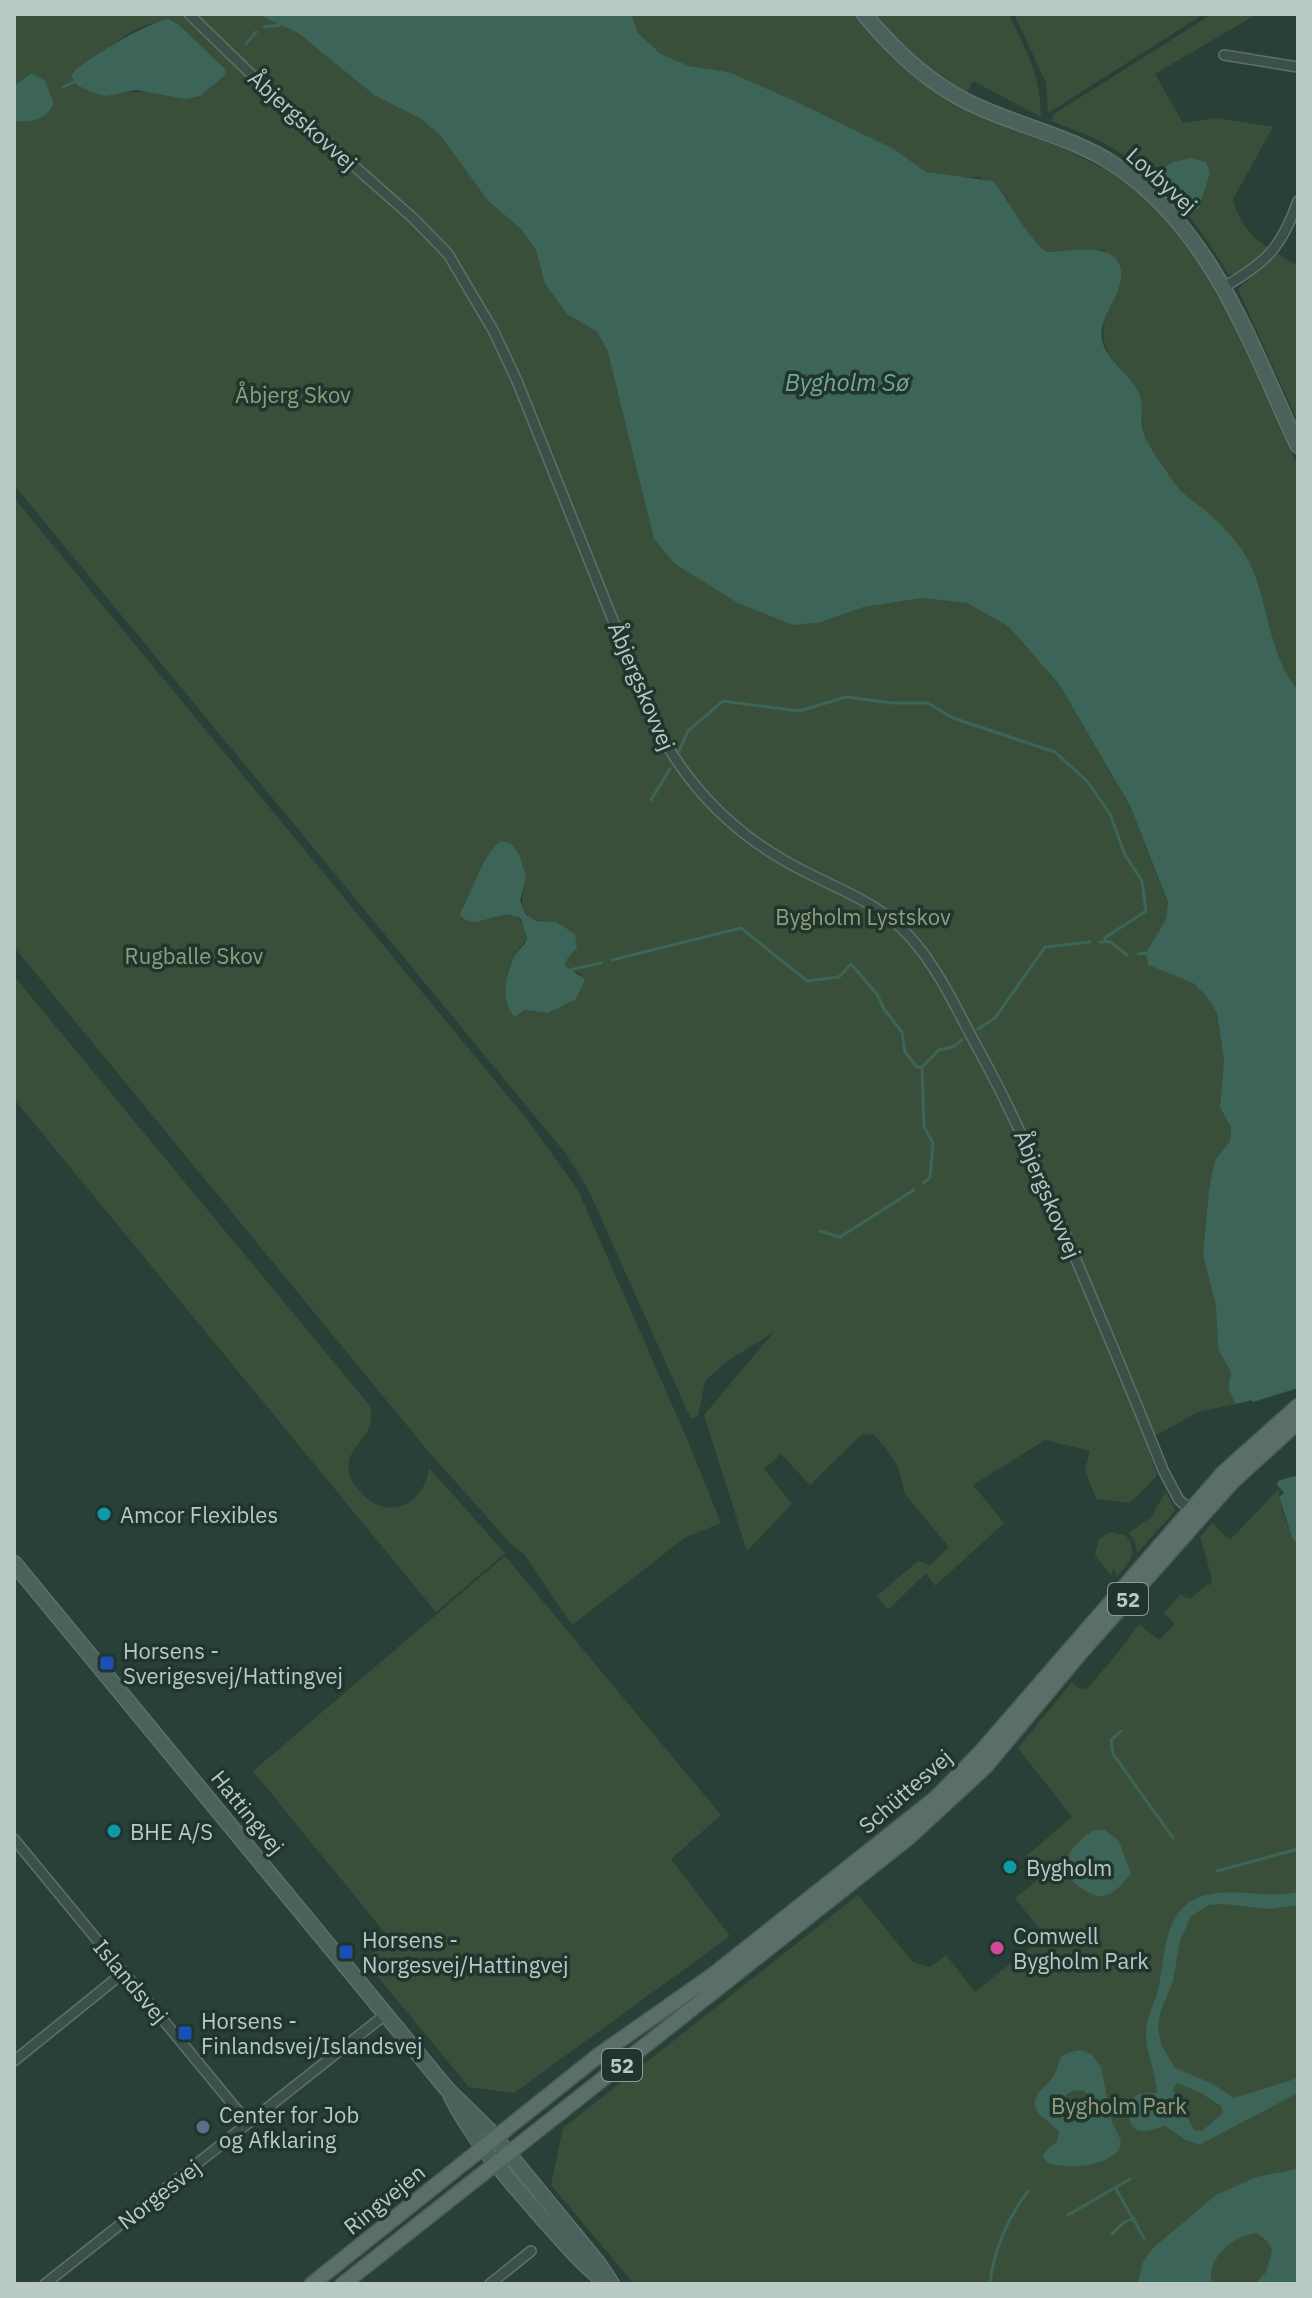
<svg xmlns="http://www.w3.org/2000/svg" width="1312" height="2298" font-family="'IBM Plex Sans',sans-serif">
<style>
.green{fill:#3a4f3a;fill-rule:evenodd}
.water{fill:#3c6458;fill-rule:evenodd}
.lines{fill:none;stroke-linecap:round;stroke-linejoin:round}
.stream{stroke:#3c6458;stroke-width:3}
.street-casing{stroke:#5d706a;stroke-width:12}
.secondary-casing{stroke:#5d706a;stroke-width:17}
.primary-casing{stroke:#495c56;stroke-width:17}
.street{stroke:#3c504a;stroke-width:9}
.secondary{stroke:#4b625c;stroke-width:14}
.primary{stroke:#5b6f69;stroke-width:14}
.culture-dot{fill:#0f9aa8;stroke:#21352f;stroke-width:3}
.transit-dot{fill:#1a4fb4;stroke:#21352f;stroke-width:3}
.hotel-dot{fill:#d1479c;stroke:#21352f;stroke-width:3}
.service-dot{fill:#5c6f8a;stroke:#21352f;stroke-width:3}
.labels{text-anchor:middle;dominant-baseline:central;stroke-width:7;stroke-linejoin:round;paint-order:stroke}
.shield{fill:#21352f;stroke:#8b9d98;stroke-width:2}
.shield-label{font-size:20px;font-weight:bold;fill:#b9cac5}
.street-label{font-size:22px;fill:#b9cac5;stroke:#21352f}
.park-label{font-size:22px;fill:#929e79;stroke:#21352f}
.poi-label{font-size:22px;fill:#b9cac5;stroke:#21352f;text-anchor:start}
.water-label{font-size:24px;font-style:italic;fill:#75a696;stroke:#21352f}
</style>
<rect width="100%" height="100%" fill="#284038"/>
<!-- green -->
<path class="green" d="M14,14H257L298,33L374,95L421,119L441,136L488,201L520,228L536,250L545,284L567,314L597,332L608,352L821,622L864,607L923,598L967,603L1009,627L1059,684L1130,807L1168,903L1166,919L1146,953L1148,965L1193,983L1207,997L1217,1013L1224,1060L1220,1108L1231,1127L1230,1141L1215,1160L1209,1189L1203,1255L1216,1306L1218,1349L1231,1373L1228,1388L1236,1404L1198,1412L1146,1441L1157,1476L1130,1503L1096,1499L1085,1470L1090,1451L1045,1440L973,1485L1004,1523L935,1586L926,1573L888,1610L877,1596L918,1561L930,1565L949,1547L905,1494L898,1466L885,1447L874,1435L862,1434L810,1485L781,1454L764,1469L792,1504L747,1551L704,1415L774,1332L727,1361L705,1381L698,1416L691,1419L588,1189L566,1154L14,485V121C31,123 47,120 54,103L45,82L14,86ZM168,18L173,20L225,70L185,99L155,92H123L75,70L134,30ZM485,864L526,877C518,910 519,920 556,922L577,948L567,959L565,966L569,970L582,974L576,999L548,1013L526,1010L515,1017L507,975L516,953L527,938L524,925L515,915L498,916L482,921L459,914C468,897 474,880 485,864Z
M631,14H1009C1026,51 1041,75 1041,117L973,81L960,105L977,116L1060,147L1123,178L1171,223L1200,260L1218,298L1223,301L1298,467V690C1267,654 1270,599 1247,559C1231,531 1206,515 1184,494C1174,484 1165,471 1158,459C1152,451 1143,437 1143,426C1141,411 1144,400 1135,385C1130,377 1121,370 1115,362C1092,333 1108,313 1120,283L1105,250L1046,252L1030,238L1005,196L980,177H947L925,172L894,149L795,101L729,72L689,66L661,54L638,33Z
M1014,14H1204L1048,113L1046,83Z
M1212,14H1257L1155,74L1183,123L1216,118L1273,127L1233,199C1238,220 1251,238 1270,249L1239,274H1228C1197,219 1154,168 1096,139C1082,132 1066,127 1051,121L1054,114Z
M1278,254L1298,266V422L1238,289Z
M14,498L526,1118L578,1190L687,1439L721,1523L686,1537L572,1625L525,1555L511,1544L428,1451L14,947Z
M14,976L370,1406C379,1441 338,1445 351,1479C352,1483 356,1486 358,1489C384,1523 424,1507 429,1468L505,1553L436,1612L14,1099Z
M1279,1489C1279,1507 1288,1530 1298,1545V2284H634L551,2185L563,2128L858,1895L913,1962L930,1967L946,1955L975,1992L1045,1936L1015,1898L1041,1877L1025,1857L1072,1817L1018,1748L1072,1682L1079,1689L1088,1688L1121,1649L1139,1624L1159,1640L1175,1624L1164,1613L1180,1595L1190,1599L1208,1584L1210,1586L1212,1578L1200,1537L1212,1523L1230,1540Z
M1166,1491L1175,1511L1137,1553L1135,1541L1129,1533L1151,1517Z
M1111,1532L1126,1536C1139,1553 1129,1563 1117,1576L1113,1567L1111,1576L1095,1555L1099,1539Z
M505,1556L721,1815L671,1859L730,1936L514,2093L469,2087L364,1960L389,1938L253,1771Z"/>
<!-- water -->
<path class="water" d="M257,14H631L638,33L661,54L689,66L729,72L795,101L894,149L926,172L993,181C1012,204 1023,232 1046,252C1065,252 1103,243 1116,259C1135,284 1097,313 1102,339C1105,359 1128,372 1137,389C1146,406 1139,414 1143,430C1145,440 1154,453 1160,462C1166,471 1173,482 1181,491C1188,498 1197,504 1205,510C1221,524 1238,541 1248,560C1270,601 1267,654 1298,690V1388L1253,1402L1252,1400L1236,1404L1228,1388L1231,1373L1218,1349L1216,1306L1203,1255L1209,1189L1215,1160L1230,1141L1231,1127L1220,1108L1224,1060L1217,1013L1207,997L1193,983L1148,965L1146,953L1166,919L1168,902L1130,806L1059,684L1009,627L967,603L923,598L864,607L821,622L793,625L738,603L675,564L654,539L608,352L597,332L567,314L545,284L536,250L520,228L488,201L441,136L421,119L374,95L298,33Z
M168,18L178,24L226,70L225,75L200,96L185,99L136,90L106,96L93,93L77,85L71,76L75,70C105,48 133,31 168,18Z
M32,73L45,81L54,103C47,120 31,123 14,121V86Z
M1190,158L1206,162L1210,173L1199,208L1195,211L1184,207L1154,177V174L1173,162Z
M501,841L510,843L519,854L526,877L520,901L526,915L538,921L556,922L575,934L577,948L567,959L565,966L585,979L576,999L548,1013L525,1010L515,1017C499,1001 506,972 516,954C520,948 525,945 527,938L521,919C500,905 476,935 459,914C471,895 484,851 501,841Z
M1294,1476L1298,1477V1545L1292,1537L1279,1497L1284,1493L1277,1485L1278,1481Z
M1094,1830H1105L1119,1841L1131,1874C1124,1882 1117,1891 1107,1895C1100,1898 1094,1895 1088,1892C1052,1875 1065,1848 1094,1830Z
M1298,1892V1905L1270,1909L1223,1904L1209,1905L1191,1916L1180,1941L1173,1981L1160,2013L1158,2027L1161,2044L1175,2068L1213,2084L1234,2098L1298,2078V2093L1199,2145L1184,2139L1165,2126C1158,2127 1151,2131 1144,2131C1125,2132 1128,2109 1133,2098L1139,2094L1157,2093C1156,2073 1146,2053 1146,2033C1146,2016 1156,2002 1159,1986C1166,1952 1164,1905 1206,1895C1235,1887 1269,1899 1298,1892ZM1177,2083L1201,2093L1221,2106L1223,2113L1202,2131L1194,2130L1173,2089Z
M1081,2050L1092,2055L1101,2067L1112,2122L1121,2141L1119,2150C1102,2168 1070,2169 1047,2163L1043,2156L1047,2149L1057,2142L1059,2131L1038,2113L1034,2104C1039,2088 1044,2089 1052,2078C1065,2060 1051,2055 1081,2050ZM1076,2090L1084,2091C1097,2106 1088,2116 1071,2122L1061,2114L1058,2106L1068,2093Z
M1298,2169L1297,2284H1255L1266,2272L1272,2250L1267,2241L1257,2233C1234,2235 1205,2258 1212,2284H1138L1142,2264L1153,2248L1216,2195L1256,2177Z"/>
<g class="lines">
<!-- stream -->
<path class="stream" d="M264,27L280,25
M246,44L256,32
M63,87L74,82
M679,751L688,731L723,701L799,711L846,697L893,703H928L953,718L1055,752L1087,781L1110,814L1125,855L1142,881L1146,911L1106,937L1104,942
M651,800L670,769
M1100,942H1111L1127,955
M1138,954L1146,953
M612,960L741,928L807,981L839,977L851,964L877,994L884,1009L902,1032L905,1052L917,1067H922L939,1050L953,1047L962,1040
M569,970L601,963
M978,1029L995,1018L1045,947L1090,942
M922,1067L924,1127L933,1143L930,1178L923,1183
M820,1231L840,1237L914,1190
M1121,1731L1111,1740L1113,1754L1173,1838
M1217,1871L1298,1849
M1115,2187L1144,2238
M1068,2215L1130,2179
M1112,2234L1123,2223L1134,2218
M990,2284C993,2252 1008,2217 1028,2191"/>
<defs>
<path id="street" d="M189,14L255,78L414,219L448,254L493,330L517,381L653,720C683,780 728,829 787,862C830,887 876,899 910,937C938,968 956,1008 976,1045C1016,1117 1048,1193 1080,1269C1108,1336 1137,1403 1163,1470L1179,1500L1190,1509
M1224,55L1298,67
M1224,287C1267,262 1281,248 1298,201
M14,1839L248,2123
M14,2061L123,1973
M45,2284L386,2014
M490,2284L531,2251"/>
<path id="secondary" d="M864,14C893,49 928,83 970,103C1017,126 1071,136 1115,165C1213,230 1250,344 1298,446
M14,1563L447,2089L489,2130L598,2263L612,2284
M451,2096C474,2142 510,2181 543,2219C564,2242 583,2266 608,2284"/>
<path id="primary" d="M312,2284L599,2055L713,1975L936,1798L980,1753L1223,1473L1298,1406
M343,2284L908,1838L985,1767L1082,1651L1232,1482L1298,1422"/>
</defs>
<!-- street casing -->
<use href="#street" class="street-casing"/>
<!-- secondary casing -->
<use href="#secondary" class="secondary-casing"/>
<!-- primary casing -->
<use href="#primary" class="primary-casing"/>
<!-- street -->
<use href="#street" class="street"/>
<!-- secondary -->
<use href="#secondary" class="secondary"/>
<!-- primary -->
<use href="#primary" class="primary"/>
</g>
<!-- markers -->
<g class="culture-dot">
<circle cx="104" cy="1514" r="8"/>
<circle cx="114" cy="1831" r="8"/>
<circle cx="1010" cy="1867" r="8"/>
</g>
<g class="transit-dot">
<rect x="99" y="1655" width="16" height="16" rx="4"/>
<rect x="338" y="1944" width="16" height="16" rx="4"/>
<rect x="177" y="2025" width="16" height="16" rx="4"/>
</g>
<circle class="hotel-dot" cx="997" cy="1948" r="8"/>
<circle class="service-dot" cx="203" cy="2127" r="8"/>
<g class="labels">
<!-- shield labels -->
<g class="shield">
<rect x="1108" y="1583" width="40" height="32" rx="6"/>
<rect x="602" y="2049" width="40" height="32" rx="6"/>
</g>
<g class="shield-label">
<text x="1128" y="1599">52</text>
<text x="622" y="2065">52</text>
</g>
<!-- street labels -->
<g class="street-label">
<text transform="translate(303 120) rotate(42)">Åbjergskovvej</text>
<text transform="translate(1162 180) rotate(42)">Lovbyvej</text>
<text transform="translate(642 686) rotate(67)">Åbjergskovvej</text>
<text transform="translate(1048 1194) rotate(67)">Åbjergskovvej</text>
<text transform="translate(905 1791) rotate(-41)">Schüttesvej</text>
<text transform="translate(248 1812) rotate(51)">Hattingvej</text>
<text transform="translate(131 1981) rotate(50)">Islandsvej</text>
<text transform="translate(159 2194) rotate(-38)">Norgesvej</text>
<text transform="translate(384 2199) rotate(-39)">Ringvejen</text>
</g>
<!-- park labels -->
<g class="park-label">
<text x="293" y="394">Åbjerg Skov</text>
<text x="863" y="916">Bygholm Lystskov</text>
<text x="194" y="955">Rugballe Skov</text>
<text x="1119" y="2105">Bygholm Park</text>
</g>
<!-- poi labels -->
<g class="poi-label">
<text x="120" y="1514">Amcor Flexibles</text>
<text x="123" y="1650">Horsens -<tspan x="123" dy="25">Sverigesvej/Hattingvej</tspan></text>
<text x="130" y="1831">BHE A/S</text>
<text x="1026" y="1867">Bygholm</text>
<text x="1013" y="1935">Comwell<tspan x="1013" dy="25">Bygholm Park</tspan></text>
<text x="362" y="1939">Horsens -<tspan x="362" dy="25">Norgesvej/Hattingvej</tspan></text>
<text x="201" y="2020">Horsens -<tspan x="201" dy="25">Finlandsvej/Islandsvej</tspan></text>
<text x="219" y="2114">Center for Job<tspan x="219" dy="25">og Afklaring</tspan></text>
</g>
<!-- water labels -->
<g class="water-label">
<text x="847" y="382">Bygholm Sø</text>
</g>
</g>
<!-- border -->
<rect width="1312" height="2298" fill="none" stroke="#b9cac5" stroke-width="32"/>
</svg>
